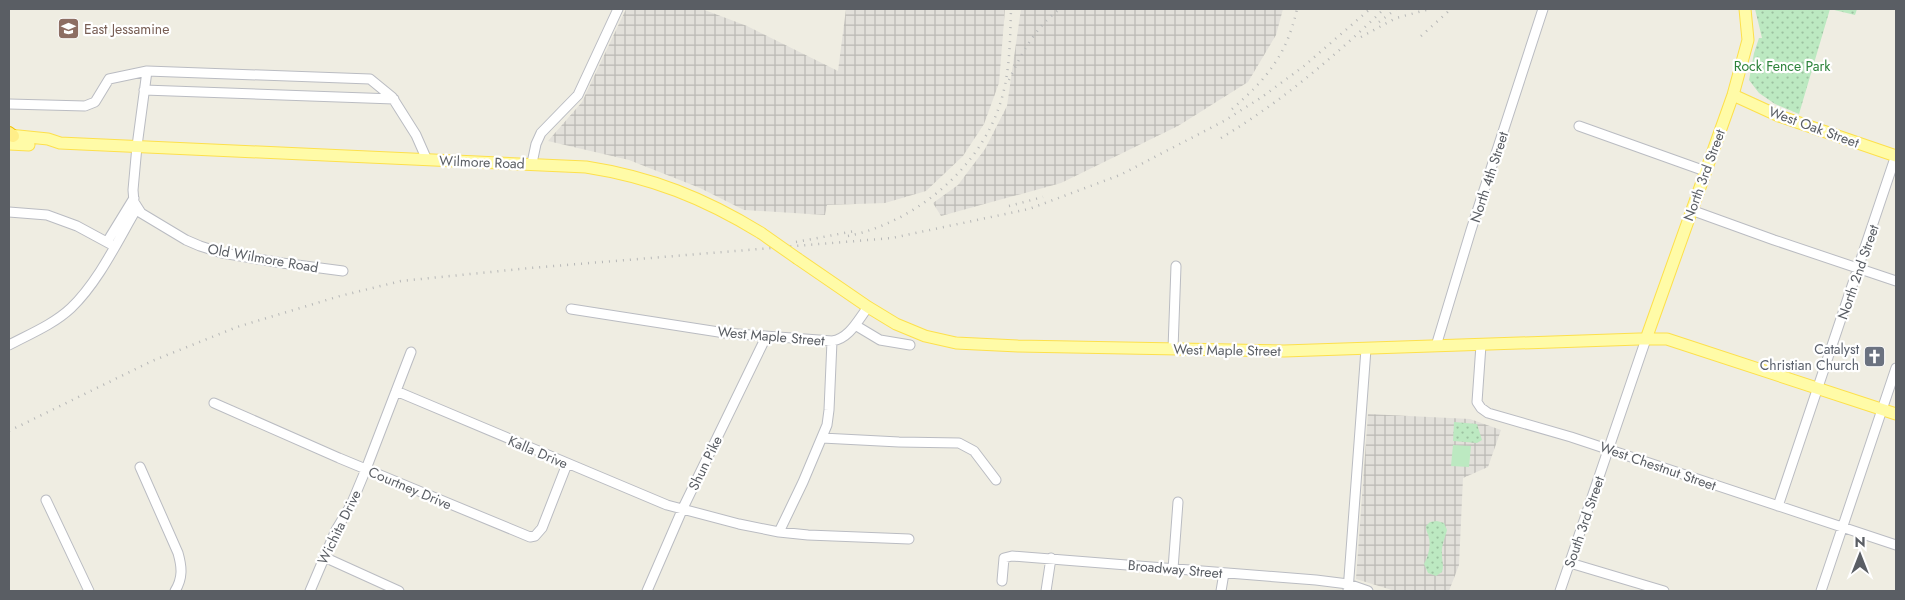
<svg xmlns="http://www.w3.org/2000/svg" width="1905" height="600" font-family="Jost,sans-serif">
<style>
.industrial{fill:url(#industrial-grid)}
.park{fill:url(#park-dots)}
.pitch{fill:#bce9c1}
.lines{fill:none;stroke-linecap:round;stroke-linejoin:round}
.minor-casing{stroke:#babcc2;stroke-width:11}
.major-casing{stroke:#fde04c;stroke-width:13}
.highway-casing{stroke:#f1c100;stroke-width:14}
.minor{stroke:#fff;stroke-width:9}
.major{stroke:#fffba7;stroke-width:11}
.highway{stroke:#ffee89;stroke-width:12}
.rail{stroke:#b6b7b7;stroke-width:2.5;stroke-dasharray:1 6;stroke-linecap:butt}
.major-bridge-casing{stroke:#fde04c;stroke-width:13;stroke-linecap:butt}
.major-bridge{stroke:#fffba7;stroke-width:11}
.labels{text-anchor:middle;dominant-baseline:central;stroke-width:4.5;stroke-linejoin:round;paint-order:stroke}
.education-label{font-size:14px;fill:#785e54;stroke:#fff;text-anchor:start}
.park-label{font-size:14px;fill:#2c823a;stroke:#fff}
.street-label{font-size:14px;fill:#5a5e64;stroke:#fff}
.worship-label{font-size:14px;fill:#5b616d;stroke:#fff;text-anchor:end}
</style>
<defs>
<pattern id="industrial-grid" width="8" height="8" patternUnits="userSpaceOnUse" patternTransform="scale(1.25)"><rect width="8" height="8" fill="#e2e0da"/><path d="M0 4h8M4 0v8" fill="none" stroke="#bab9b4"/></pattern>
<pattern id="park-dots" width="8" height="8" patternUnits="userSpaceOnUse" patternTransform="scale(1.25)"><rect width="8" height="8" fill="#bce9c1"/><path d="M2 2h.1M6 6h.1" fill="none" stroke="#9cc0a0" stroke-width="1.8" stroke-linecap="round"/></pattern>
</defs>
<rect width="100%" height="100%" fill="#efede2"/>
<!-- industrial -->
<path class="industrial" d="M626,9H702L747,26L838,71L846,9H1005L999,83L984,124L963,156L926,191L885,203L827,205L825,215L744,210L700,188L629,160L548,141L582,102Z
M1021,9H1283L1276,35L1248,82L1178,126L1061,183L941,216L933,203L958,185L985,149L1007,106Z
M1368,414L1470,419L1501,430L1488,467L1463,478L1459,565L1449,591H1395L1356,579Z"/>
<!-- park -->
<path class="park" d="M1755,9H1857L1855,15L1830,9L1799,114L1775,104L1759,93L1749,80L1754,53L1759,38H1762Z
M1454,422L1477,424L1482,440L1477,443L1453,441Z
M1437,521L1444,523L1447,530C1445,538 1441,546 1442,555C1442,562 1444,565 1442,572L1436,576L1428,573L1424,564C1428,557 1431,546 1429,538C1428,533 1426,532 1426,526L1430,522Z"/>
<!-- pitch -->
<path class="pitch" d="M1453,445L1471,446L1469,467L1451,466Z"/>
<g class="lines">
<defs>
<path id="minor" d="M147,71L370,79L392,97L416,135L427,160
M144,90L394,99
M9,104L85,106L95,102L109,79L147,71L137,146L133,190L134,202L141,213L186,240L200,246L222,253L282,263L343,271
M1579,126L1705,171
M532,163L536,144L541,133L578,95L618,9
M1691,210L1774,240L1896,281
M9,212L47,215L77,226L114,246
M107,242L134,198
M571,309L725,333L832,341C849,339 858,320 868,307
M855,325L880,340L910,345
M9,345C30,334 54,324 71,308C99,281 118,240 137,208
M1481,345L1477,402L1481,408L1488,413L1571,437L1896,545
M1436,346L1471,230L1543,9
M1173,349L1176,266
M396,391L667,505L739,524L779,532L808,535L909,539
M214,403L339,458L530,537L535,536L542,528L567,464
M822,438L899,442L959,443L974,451L996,480
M140,467L178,553C182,567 183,578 175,591
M46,500L89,591
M1778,506L1896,155
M779,532L803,482L827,425L829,410L832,341
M324,557L399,591
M1570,563L1664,591
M1173,569L1178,502
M1002,581L1004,558L1012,556L1316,580L1348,584L1368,591
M310,591L336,530L351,505L366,469L411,352
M647,591L683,508L766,337
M1046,591L1051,558
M1221,591L1224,573
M1348,591L1366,349
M1560,591L1646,339
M1821,591L1896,368"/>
<path id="major" d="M1733,95L1779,116L1896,156
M9,135L48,139L60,143L586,167C651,177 704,198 761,233
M9,144L29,145
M798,259L868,307L896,324L925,336L956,343L1018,346L1284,351L1639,339H1667L1896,414
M1646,339L1733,95L1748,40L1745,9"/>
<path id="highway" d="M9,133L13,136"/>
</defs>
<!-- minor casing -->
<use href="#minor" class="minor-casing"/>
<!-- major casing -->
<use href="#major" class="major-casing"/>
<!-- highway casing -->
<use href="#highway" class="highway-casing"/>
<!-- minor -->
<use href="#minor" class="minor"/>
<!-- major -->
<use href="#major" class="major"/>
<!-- highway -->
<use href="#highway" class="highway"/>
<!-- rail -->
<path class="rail" d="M1379,22L1396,9
M1421,36L1451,9
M1361,37L1396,18L1430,9
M1009,80C1021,54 1036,26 1060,9
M1232,109C1267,79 1287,54 1297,9
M1221,138C1281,102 1334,57 1384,9
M1009,206L1043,197
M848,236C913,223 977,171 999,107C1010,76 1010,42 1011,9
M796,242L855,231
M9,431L152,361L237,327L340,296L401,281L530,268L892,238L1029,209L1120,175L1224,121L1262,97L1304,66L1370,9"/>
<defs>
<path id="major-bridge" d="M761,233L798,259"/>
</defs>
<!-- major-bridge casing -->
<use href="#major-bridge" class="major-bridge-casing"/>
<!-- major-bridge -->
<use href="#major-bridge" class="major-bridge"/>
</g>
<!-- icons -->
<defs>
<symbol id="school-square" viewBox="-11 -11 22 22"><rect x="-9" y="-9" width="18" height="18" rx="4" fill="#8d6e63" stroke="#fff"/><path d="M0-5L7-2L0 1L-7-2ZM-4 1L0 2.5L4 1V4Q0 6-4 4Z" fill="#fff"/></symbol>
<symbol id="church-square" viewBox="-11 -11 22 22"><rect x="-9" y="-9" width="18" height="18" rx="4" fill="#6b7280" stroke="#fff"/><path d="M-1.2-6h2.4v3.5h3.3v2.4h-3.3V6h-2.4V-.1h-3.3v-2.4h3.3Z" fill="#fff"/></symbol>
</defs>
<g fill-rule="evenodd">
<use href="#school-square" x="56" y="16" width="25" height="25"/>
<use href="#church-square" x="1862" y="344" width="25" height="25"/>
</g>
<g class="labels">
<!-- education labels -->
<g class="education-label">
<text x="84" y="29">East Jessamine</text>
</g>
<!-- park labels -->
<g class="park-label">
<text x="1782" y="66">Rock Fence Park</text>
</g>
<!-- street labels -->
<g class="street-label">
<text transform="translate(1814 127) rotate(20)">West Oak Street</text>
<text transform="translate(482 162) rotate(2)">Wilmore Road</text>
<text transform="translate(1704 175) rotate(-70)">North 3rd Street</text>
<text transform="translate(1489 177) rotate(-72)">North 4th Street</text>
<text transform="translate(263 258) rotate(10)">Old Wilmore Road</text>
<text transform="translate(1858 272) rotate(-71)">North 2nd Street</text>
<text transform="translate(771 336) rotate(5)">West Maple Street</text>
<text transform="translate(1227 350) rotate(1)">West Maple Street</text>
<text transform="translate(538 452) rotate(23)">Kalla Drive</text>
<text transform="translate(705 463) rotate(-64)">Shun Pike</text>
<text transform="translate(1658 466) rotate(19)">West Chestnut Street</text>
<text transform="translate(410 488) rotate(23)">Courtney Drive</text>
<text transform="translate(1584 522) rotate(-71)">South 3rd Street</text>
<text transform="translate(339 527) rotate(-64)">Wichita Drive</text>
<text transform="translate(1175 569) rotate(5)">Broadway Street</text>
</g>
<!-- worship labels -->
<g class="worship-label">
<text x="1859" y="349">Catalyst<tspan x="1859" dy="16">Christian Church</tspan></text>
</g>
</g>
<!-- border -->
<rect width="1905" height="600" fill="none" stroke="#5a5e64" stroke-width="20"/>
<!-- north arrow -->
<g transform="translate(1860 555)" stroke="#ffffff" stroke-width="4" paint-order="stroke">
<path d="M0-4L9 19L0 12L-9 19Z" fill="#5a5e64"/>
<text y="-8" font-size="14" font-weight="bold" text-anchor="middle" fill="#5a5e64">N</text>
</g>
</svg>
